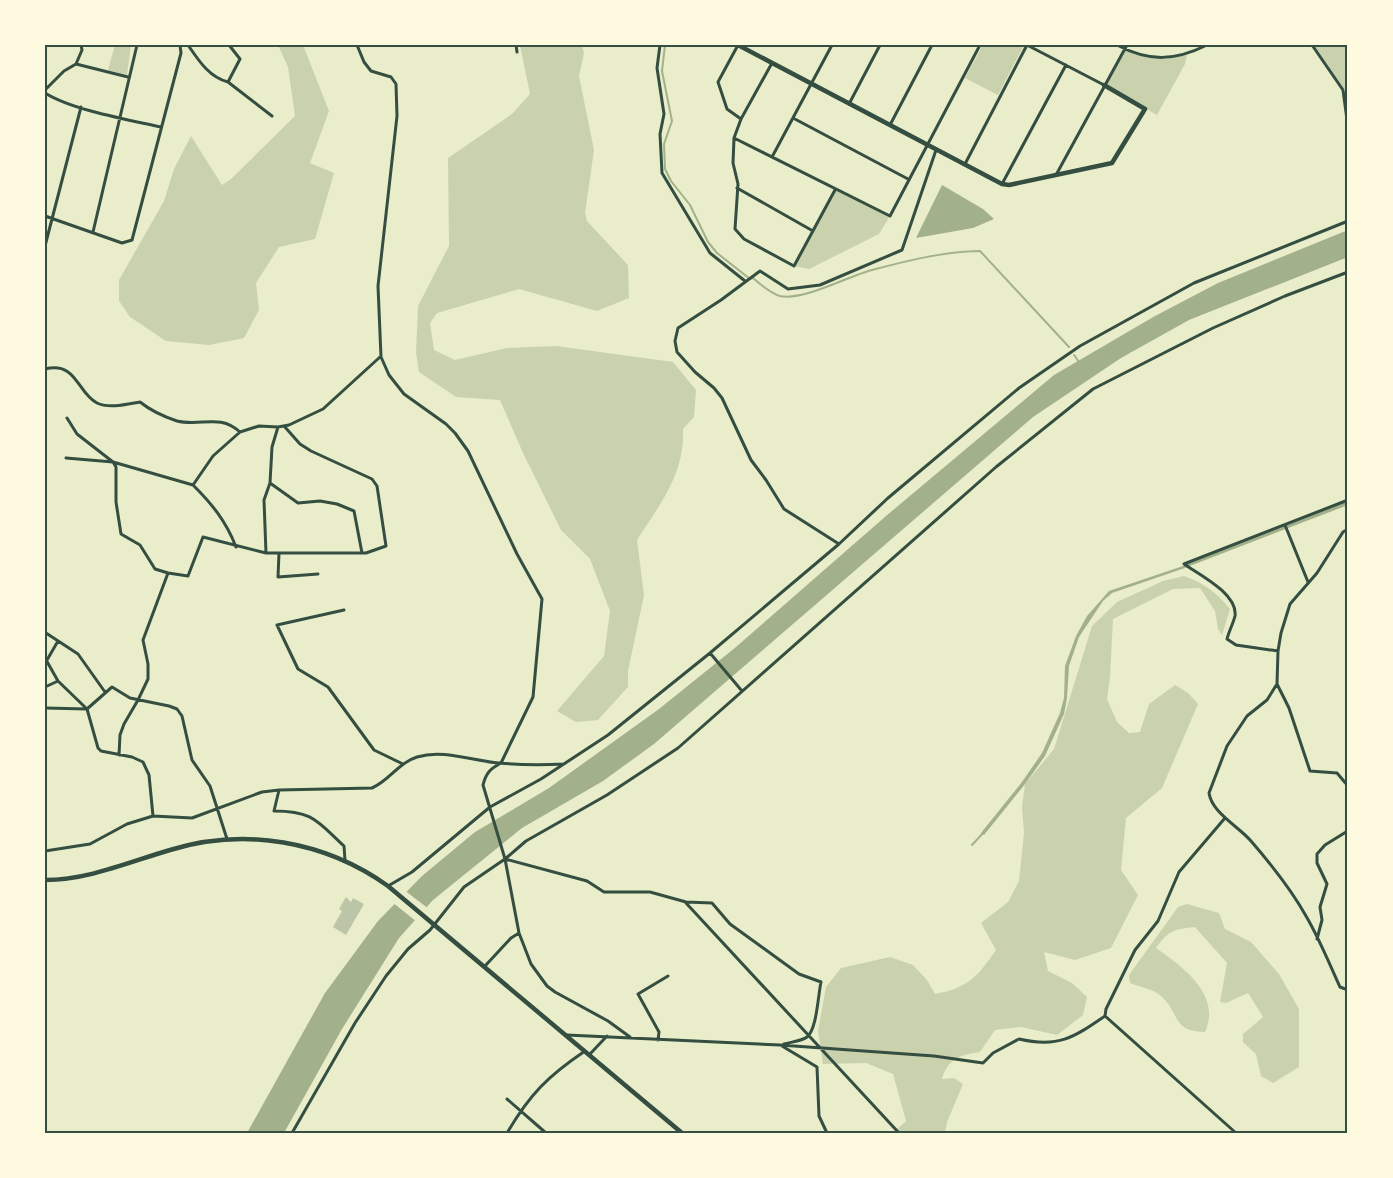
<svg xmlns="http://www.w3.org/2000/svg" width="1393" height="1178" font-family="'Roboto Serif',serif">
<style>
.green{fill:#cad2ad}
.water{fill:#a3b18a}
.pier{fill:#e9edc9}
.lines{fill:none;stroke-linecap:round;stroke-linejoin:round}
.stream{stroke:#a3b18a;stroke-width:2}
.building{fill:#bcc5a7}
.minor{stroke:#344e41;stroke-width:3}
.tertiary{stroke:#344e41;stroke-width:4.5}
.neatline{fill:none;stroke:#344e41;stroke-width:2}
</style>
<rect width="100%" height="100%" fill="#e9edc9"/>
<!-- green -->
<path class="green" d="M115,45H131L127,75L108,70Z
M278,45H303L329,111L310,163L334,173L315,239L279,247L256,283L259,310L244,338L209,345L166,341L130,317L119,301V280L164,201L174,169L191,136L222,185L231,179L295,116L288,67Z
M520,45H582L584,53L579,76L594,150L585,213L587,221L628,265L629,298L597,311L519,289L437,313L430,323L434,350L455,360L507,348L556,346L673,362L696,390L694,417L683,429C685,474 660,504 637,540L644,595L628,671V687L598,720L576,722L557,711L604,656L610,611L590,559L561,530L523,453L500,400L456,397L419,372L416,353L418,306L449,246L448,158L512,114L530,94Z
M983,45H1019L1023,47L998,95L965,78Z
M1312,45H1348V87L1343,90Z
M1125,49C1145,57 1165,58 1187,55L1185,64L1157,115L1104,85Z
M835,190L890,216L879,234L809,269L794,266Z
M1184,576C1204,583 1217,593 1230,609L1222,635L1218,629L1215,611L1200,588L1173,589L1113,619L1110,677L1107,699L1117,722L1129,733L1140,732L1149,704L1175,685L1188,693L1198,704L1162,788L1126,818L1121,870L1138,895L1111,948L1075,960L1044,952L1048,971L1072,983L1087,997L1083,1015L1057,1035L1021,1027L995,1030L980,1052C961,1055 948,1058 942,1079L954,1078L963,1084L947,1122L945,1133H893L906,1121L893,1074L866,1063L823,1064L818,1031L826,987L841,968L890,957L913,965L927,980L935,994C968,988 977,977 996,950L981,923L1008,902L1019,881L1024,833L1022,807L1025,784L1054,749L1092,626L1117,602L1163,581Z
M1187,904L1219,913L1225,929L1251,942L1279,974L1299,1009V1067L1273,1083L1261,1076L1256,1054L1243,1042V1034L1263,1017L1248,993L1226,1003L1220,1002L1227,963L1195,927C1174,929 1168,931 1156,948C1183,967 1222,995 1205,1032C1171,1031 1181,1014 1161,996C1153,989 1140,987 1130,983L1129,975L1178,907Z"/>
<!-- water -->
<path class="water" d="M942,185L983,209L994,219L973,228L916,238Z
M1348,230V257L1189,320L1121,358L1033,417L654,744L603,781L522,828L433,900L399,938L342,1029L284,1133H247L325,993L378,921L422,876L475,832L549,788L659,709L736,647L886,516L1054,375L1155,316L1218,283Z
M1348,501V505L1182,569L1112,593L1103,601L1079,637L1069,666L1067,698L1064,714L1045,756L1025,784L984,835L981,833L1022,782L1042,753L1060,713L1064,698L1065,666L1076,636L1087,616L1109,591L1183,566Z"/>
<!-- pier -->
<path class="pier" d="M404,890L429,909L417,922L392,902Z"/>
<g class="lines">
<!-- stream -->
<path class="stream" d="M665,45L662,71L672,121L664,144L665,169L671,181L690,205L708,242L717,253L750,279L753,278C760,284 770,293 780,296C804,301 848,276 872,270C906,261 946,251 980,251L1069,347
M1074,355L1079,362
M972,845L984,832"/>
</g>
<!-- building -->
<path class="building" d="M346,897L351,902L353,898L364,904L346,935L333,927L342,911L339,909Z"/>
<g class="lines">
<!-- minor -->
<path class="minor" d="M188,45C199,61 209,77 228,82
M229,45L240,59L228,82L272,116
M357,45L364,62L371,71L391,77L396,84L397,116L378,286L381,357L389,375L404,394L446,424L455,433L468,451L517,554L542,599L533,697L501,763C490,769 486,773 483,785L505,859L519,933L531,964L547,986L555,992L608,1021L630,1037
M516,45L517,52
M660,45L657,68L664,114L660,134L662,173L710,253L745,281
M738,45L718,82L727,109L741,119L734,138L733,163L738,184L735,229L744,239L794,266L835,190
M1027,45L1104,85
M1117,45C1149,62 1175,61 1207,45
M1312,45L1343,90L1348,127
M76,64L82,50L81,45
M45,90L64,71L76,64L128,77
M45,93C72,110 129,120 161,127
M849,104L880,45
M793,118L908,179
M741,119L772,63
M890,125L932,45
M734,138L890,216L980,45
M772,157L832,45
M965,164L1027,45
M1056,175L1127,45
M1002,184L1066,65
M737,188L813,231
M45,216L122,243L132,240L181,53L180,45
M93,232L137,45
M45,246L81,107
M45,369C77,361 77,393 97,403C109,409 128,404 140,402C150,410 165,417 177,421C201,427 219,413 240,432
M67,418L77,434L113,462L116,467V502L121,534L140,545L155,569L168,573
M66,458L113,462L193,485
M270,483L298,503L320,501L337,504L354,511L362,553
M1285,525L1308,582
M1348,529L1343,532L1317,573L1290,604L1281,633L1278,651L1277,684L1289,708L1310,771L1337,773L1348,786
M839,544L784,509L766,480L751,460L722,398L714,388L695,372L677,352L675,341L678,328L721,300L760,271L788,289L820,285L902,250L936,150
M236,547C226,521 212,504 193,485L213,456L240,432L259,426L278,427L289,425L323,409L380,357
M266,553H366L386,546L377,486L372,479L311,451L300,444L284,426
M279,553L278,577L318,574
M1184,564L1348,500
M1184,564C1200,575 1238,594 1235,616C1233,624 1229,631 1227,639L1236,645L1278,651
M344,610L277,625L298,669L328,687L374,750L403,764
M45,635L46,633L78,654L105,692
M710,653L742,691
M45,658L58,681L87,709L98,748L101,751L132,757L143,762L149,775L153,816
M47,660L58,641
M1277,684L1267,700L1247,716L1227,746L1209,793C1212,813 1238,826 1251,841C1270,863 1291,889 1306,916C1319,938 1329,963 1340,987L1348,990
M45,687L58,681
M45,708L87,709L112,687L130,698L169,706L177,709L182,716L192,760L210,786L227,839
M119,755L120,735L124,724L138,700L148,679V664L143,640L168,573L188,576L203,537L266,553L264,500L270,483L272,447L278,427
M279,790L274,811C313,811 317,821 344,846L345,860
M45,851L90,844L127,824L153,816L192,818L262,792L279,790L372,788C389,781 398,763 417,757C444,749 472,761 499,763C520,765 543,765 564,764
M505,859L587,881L604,892H650L686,902L712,903L730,924L799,974L821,982C818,995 817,1029 807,1037C802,1041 791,1042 784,1044
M388,886L412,872L490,807L541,779L608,735L710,653L839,544L888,498L1019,388L1080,346L1194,283L1348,221
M686,903L899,1133
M1317,939L1322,920L1320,907L1327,884L1317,863V854L1325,845L1346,832L1348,828
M485,966L511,938L519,933
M1105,1016L1236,1133
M567,1035L780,1045L934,1056L983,1063L993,1053L1019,1039C1058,1048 1073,1038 1105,1016L1106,1009L1135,950L1158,921L1179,872L1225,818
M658,1040L659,1032L638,994L668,976
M782,1046L817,1067L819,1116L827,1133
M590,1054L607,1036
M507,1099L546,1133
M292,1133L355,1023L386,976L408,949L430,930L464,887L505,859L526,841L607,795L678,748L996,467L1093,389L1213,328L1285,296L1348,272
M507,1133C530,1094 548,1076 585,1051"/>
<!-- tertiary -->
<path class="tertiary" d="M738,45L1002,184L1009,185L1112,163L1145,109L1104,85
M45,880C88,880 129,862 170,850C245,827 325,841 388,886L682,1133"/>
</g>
<!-- border -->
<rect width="1393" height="1178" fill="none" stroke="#fefae0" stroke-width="93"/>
<rect x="46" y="46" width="1300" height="1086" class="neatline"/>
</svg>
